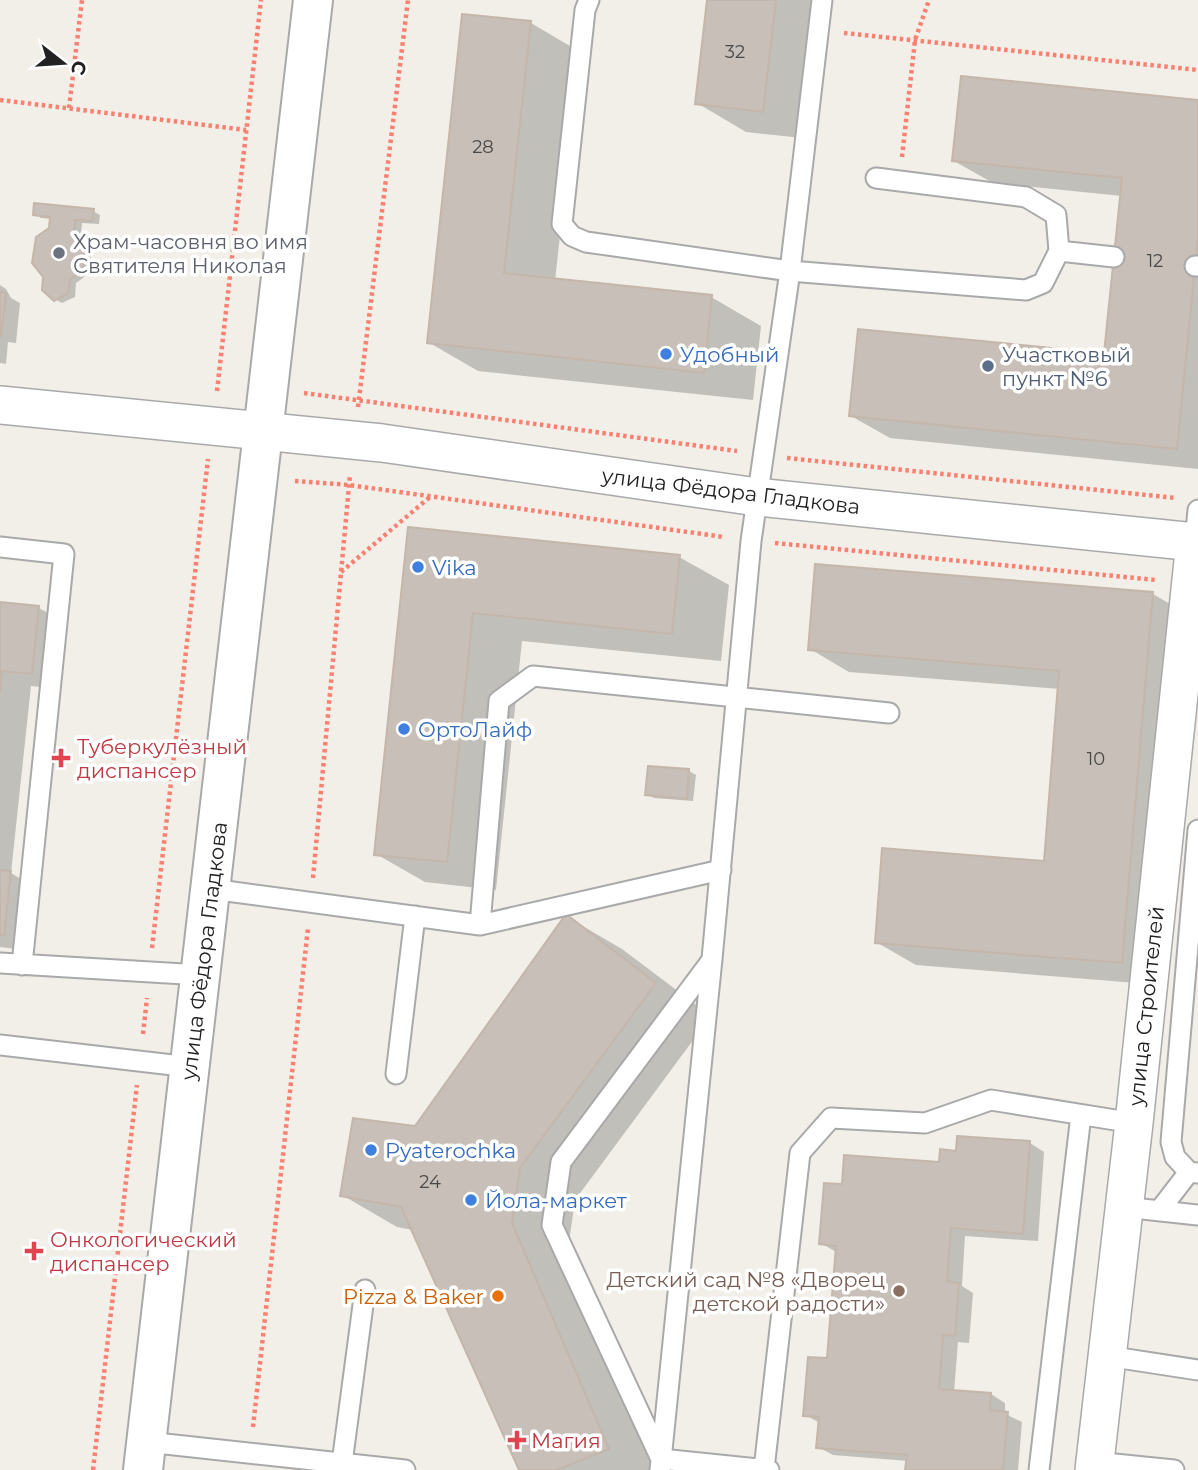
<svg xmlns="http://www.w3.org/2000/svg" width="1198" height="1470" font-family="Montserrat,sans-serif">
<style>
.shadow{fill:#0003}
.building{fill:#c7bfb8;stroke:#c4b6ab;stroke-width:2}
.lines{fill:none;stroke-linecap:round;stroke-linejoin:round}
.service-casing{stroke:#a9a9a9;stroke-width:23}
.minor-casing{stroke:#a9a9a9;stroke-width:40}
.tertiary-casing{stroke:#a9a9a9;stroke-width:42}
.path{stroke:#fa8072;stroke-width:4.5;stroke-dasharray:3.5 3.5;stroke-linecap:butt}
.service{stroke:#fff;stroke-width:19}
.minor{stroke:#fff;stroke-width:37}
.tertiary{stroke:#fff;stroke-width:38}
.worship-dot{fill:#6b7280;stroke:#fff;stroke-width:2.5}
.shop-dot{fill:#3f7fe0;stroke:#fff;stroke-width:2.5}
.service-dot{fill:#5c6f8a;stroke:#fff;stroke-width:2.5}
.health-dot{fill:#e0444e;stroke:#fff;stroke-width:2.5}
.education-dot{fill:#8d6e63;stroke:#fff;stroke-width:2.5}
.food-dot{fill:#e8710a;stroke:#fff;stroke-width:2.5}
.labels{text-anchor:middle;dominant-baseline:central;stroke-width:7;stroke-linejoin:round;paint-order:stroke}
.number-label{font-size:18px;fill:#4b4948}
.worship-label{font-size:21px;fill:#5b616d;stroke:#fff;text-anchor:start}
.shop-label{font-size:21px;fill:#366cbe;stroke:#fff;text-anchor:start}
.service-label{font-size:21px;fill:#4e5e75;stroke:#fff;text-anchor:start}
.street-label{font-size:21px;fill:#222;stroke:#fff}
.health-label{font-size:21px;fill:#be3a42;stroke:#fff;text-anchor:start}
.education-label{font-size:21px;fill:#785e54;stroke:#fff;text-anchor:end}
.food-label{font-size:21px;fill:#c56008;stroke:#fff;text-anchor:end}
</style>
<rect width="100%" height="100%" fill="#f2efe9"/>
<!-- shadow -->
<path class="shadow" d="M709,0H828L812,139L746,132L697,103Z
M464,16L531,23L580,52L555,281L711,297L761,326L753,400L478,371L428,342Z
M1198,101V469L890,438L851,416L1106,355L1122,196L993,183L954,161Z
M93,211L100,215L99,224L82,223L81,236L91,248L90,273L76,283L75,297L62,303L55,299L52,219L41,218L35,214Z
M0,285L6,289L11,298L20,303L16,343L8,342L6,364L0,363Z
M410,529L679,557L729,585L721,661L522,641L496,890L425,882L376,854Z
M1153,594L1192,617L1161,985L916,965L876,942L1045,863L1060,689L849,672L810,649Z
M0,604L39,608L67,624L60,689L31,686L11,873L39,890L33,951L0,947Z
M650,767L689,771L696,775L693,801L654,798L647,794Z
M567,917L622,949L711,1016L575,1200L567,1256L659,1470H521L413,1230L397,1227L342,1195L416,1128Z
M1030,1143L1044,1152L1038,1241L965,1236L962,1286L973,1293L969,1343L958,1342L954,1392L991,1394L1005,1403V1414L1022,1422L1018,1470H907L908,1461L833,1455L818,1447L820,1423L805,1415L829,1360L836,1252L821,1243L844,1186L940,1164L958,1153Z"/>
<!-- building -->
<path class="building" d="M707,0H776L763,112L695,104Z
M462,14L531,21L504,273L712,295L704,373L427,343Z
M961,76L1198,100V237L1177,449L849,416L858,329L1104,353L1122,178L952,161Z
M34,203L94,209L92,221L75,220L74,230L85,242L83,269L70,280L68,293L54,301L42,290L43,277L32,263L36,237L49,228L50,217L33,215Z
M0,292L6,293L1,336L0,335Z
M408,527L680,555L672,634L473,613L447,862L374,855Z
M815,564L1153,592L1122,963L875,943L882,848L1044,861L1059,671L808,650Z
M0,602L39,606L32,674L2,671L0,693Z
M648,766L689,769L687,799L645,795Z
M0,870L11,871L4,935H0Z
M566,914L656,983L520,1168L512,1223L609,1449L557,1470H519L401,1207L340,1196L353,1118L415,1126Z
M957,1136L1030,1141L1023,1234L951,1228L947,1281L959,1283L955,1336L943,1335L939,1389L991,1393L990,1410L1008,1412L1003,1470H905L907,1455L816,1448L819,1417L803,1416L808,1357L827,1358L836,1246L819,1244L824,1183L842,1184L844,1155L939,1162L940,1149L956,1151Z"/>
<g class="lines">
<defs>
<path id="service" d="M589,0L585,10L562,224L572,236L586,242L790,271L1026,290L1043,283L1059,251L1056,215L1026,197L876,178
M1059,251L1114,257
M1195,266H1198
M1198,510L1195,542L1198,543
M0,547L64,554L22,965
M211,889L480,925L721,870
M480,925L499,701L533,676L889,713
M712,960L561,1162L552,1225L661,1459L769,1470
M0,963L201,975
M0,1045L190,1067
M396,1074L415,916
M1189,1172L1175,1157L1171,1142L1198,830
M1124,1207L1198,1215
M1159,1211L1189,1172L1198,1173
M1107,1356L1198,1370
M147,1442L405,1470
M1095,1462L1174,1470
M342,1463L365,1290
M764,1469L800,1153L831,1118L925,1123L991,1100L1134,1123
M660,1470L712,959L751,541L790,271L822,0
M1039,1470L1081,1115"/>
<path id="minor" d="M0,405L382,443L757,497L1195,542L1134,1123L1094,1470"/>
<path id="tertiary" d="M143,1470L313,0"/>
</defs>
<!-- service casing -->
<use href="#service" class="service-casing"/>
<!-- minor casing -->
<use href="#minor" class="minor-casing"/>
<!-- tertiary casing -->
<use href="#tertiary" class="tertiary-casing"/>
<!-- path -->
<path class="path" d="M844,33L1198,70
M0,100L246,130
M69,108L82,0
M902,157L915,40L929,0
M217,391L261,0
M304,393L737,451
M358,407L408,0
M787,458L1176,498
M295,481L349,485L724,537
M775,543L1156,580
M341,572L430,497
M313,878L350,475
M152,948L208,459
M143,1034L147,998
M253,1427L308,928
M93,1470L137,1085"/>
<!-- service -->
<use href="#service" class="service"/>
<!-- minor -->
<use href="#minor" class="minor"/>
<!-- tertiary -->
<use href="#tertiary" class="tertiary"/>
</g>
<!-- markers -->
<circle class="worship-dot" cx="59" cy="253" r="7"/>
<g class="shop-dot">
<circle cx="666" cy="354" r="7"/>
<circle cx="418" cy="567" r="7"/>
<circle cx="404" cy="729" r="7"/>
<circle cx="371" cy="1150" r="7"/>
<circle cx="471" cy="1200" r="7"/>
</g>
<circle class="service-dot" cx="988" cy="366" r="7"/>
<g class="health-dot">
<path d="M57.5 747.5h7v7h7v7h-7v7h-7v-7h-7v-7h7z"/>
<path d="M30.5 1240.5h7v7h7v7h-7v7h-7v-7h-7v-7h7z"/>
<path d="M513.5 1429.5h7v7h7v7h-7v7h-7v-7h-7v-7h7z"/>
</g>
<circle class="education-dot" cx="899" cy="1291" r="7"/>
<circle class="food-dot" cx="498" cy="1296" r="7"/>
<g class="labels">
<!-- number labels -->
<g class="number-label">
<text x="735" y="52">32</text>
<text x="483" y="147">28</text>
<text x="1155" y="261">12</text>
<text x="1096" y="759">10</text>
<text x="430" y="1182">24</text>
</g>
<!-- worship labels -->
<g class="worship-label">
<text x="73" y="241">Храм-часовня во имя<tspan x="73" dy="24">Святителя Николая</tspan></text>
</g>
<!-- shop labels -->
<g class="shop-label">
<text x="680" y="354">Удобный</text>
<text x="432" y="567">Vika</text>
<text x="418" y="729">ОртоЛайф</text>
<text x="385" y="1150">Pyaterochka</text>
<text x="485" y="1200">Йола-маркет</text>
</g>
<!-- service labels -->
<g class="service-label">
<text x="1002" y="354">Участковый<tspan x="1002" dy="24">пункт №6</tspan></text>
</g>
<!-- street labels -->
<g class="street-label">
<text transform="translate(731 491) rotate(7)">улица Фёдора Гладкова</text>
<text transform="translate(204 951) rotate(-83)">улица Фёдора Гладкова</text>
<text transform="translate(1146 1006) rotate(-84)">улица Строителей</text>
</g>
<!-- health labels -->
<g class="health-label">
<text x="77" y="746">Туберкулёзный<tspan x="77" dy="24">диспансер</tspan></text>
<text x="50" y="1239">Онкологический<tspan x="50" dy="24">диспансер</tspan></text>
<text x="531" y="1440">Магия</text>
</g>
<!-- education labels -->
<g class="education-label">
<text x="885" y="1279">Детский сад №8 «Дворец<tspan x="885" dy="24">детской радости»</tspan></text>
</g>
<!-- food labels -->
<g class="food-label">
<text x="484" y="1296">Pizza &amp; Baker</text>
</g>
</g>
<!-- north arrow -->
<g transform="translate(63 63) rotate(107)" stroke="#ffffff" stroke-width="5" paint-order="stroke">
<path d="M0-5L12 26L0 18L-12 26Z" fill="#222222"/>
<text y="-10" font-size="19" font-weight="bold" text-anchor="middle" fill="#222222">С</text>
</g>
</svg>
